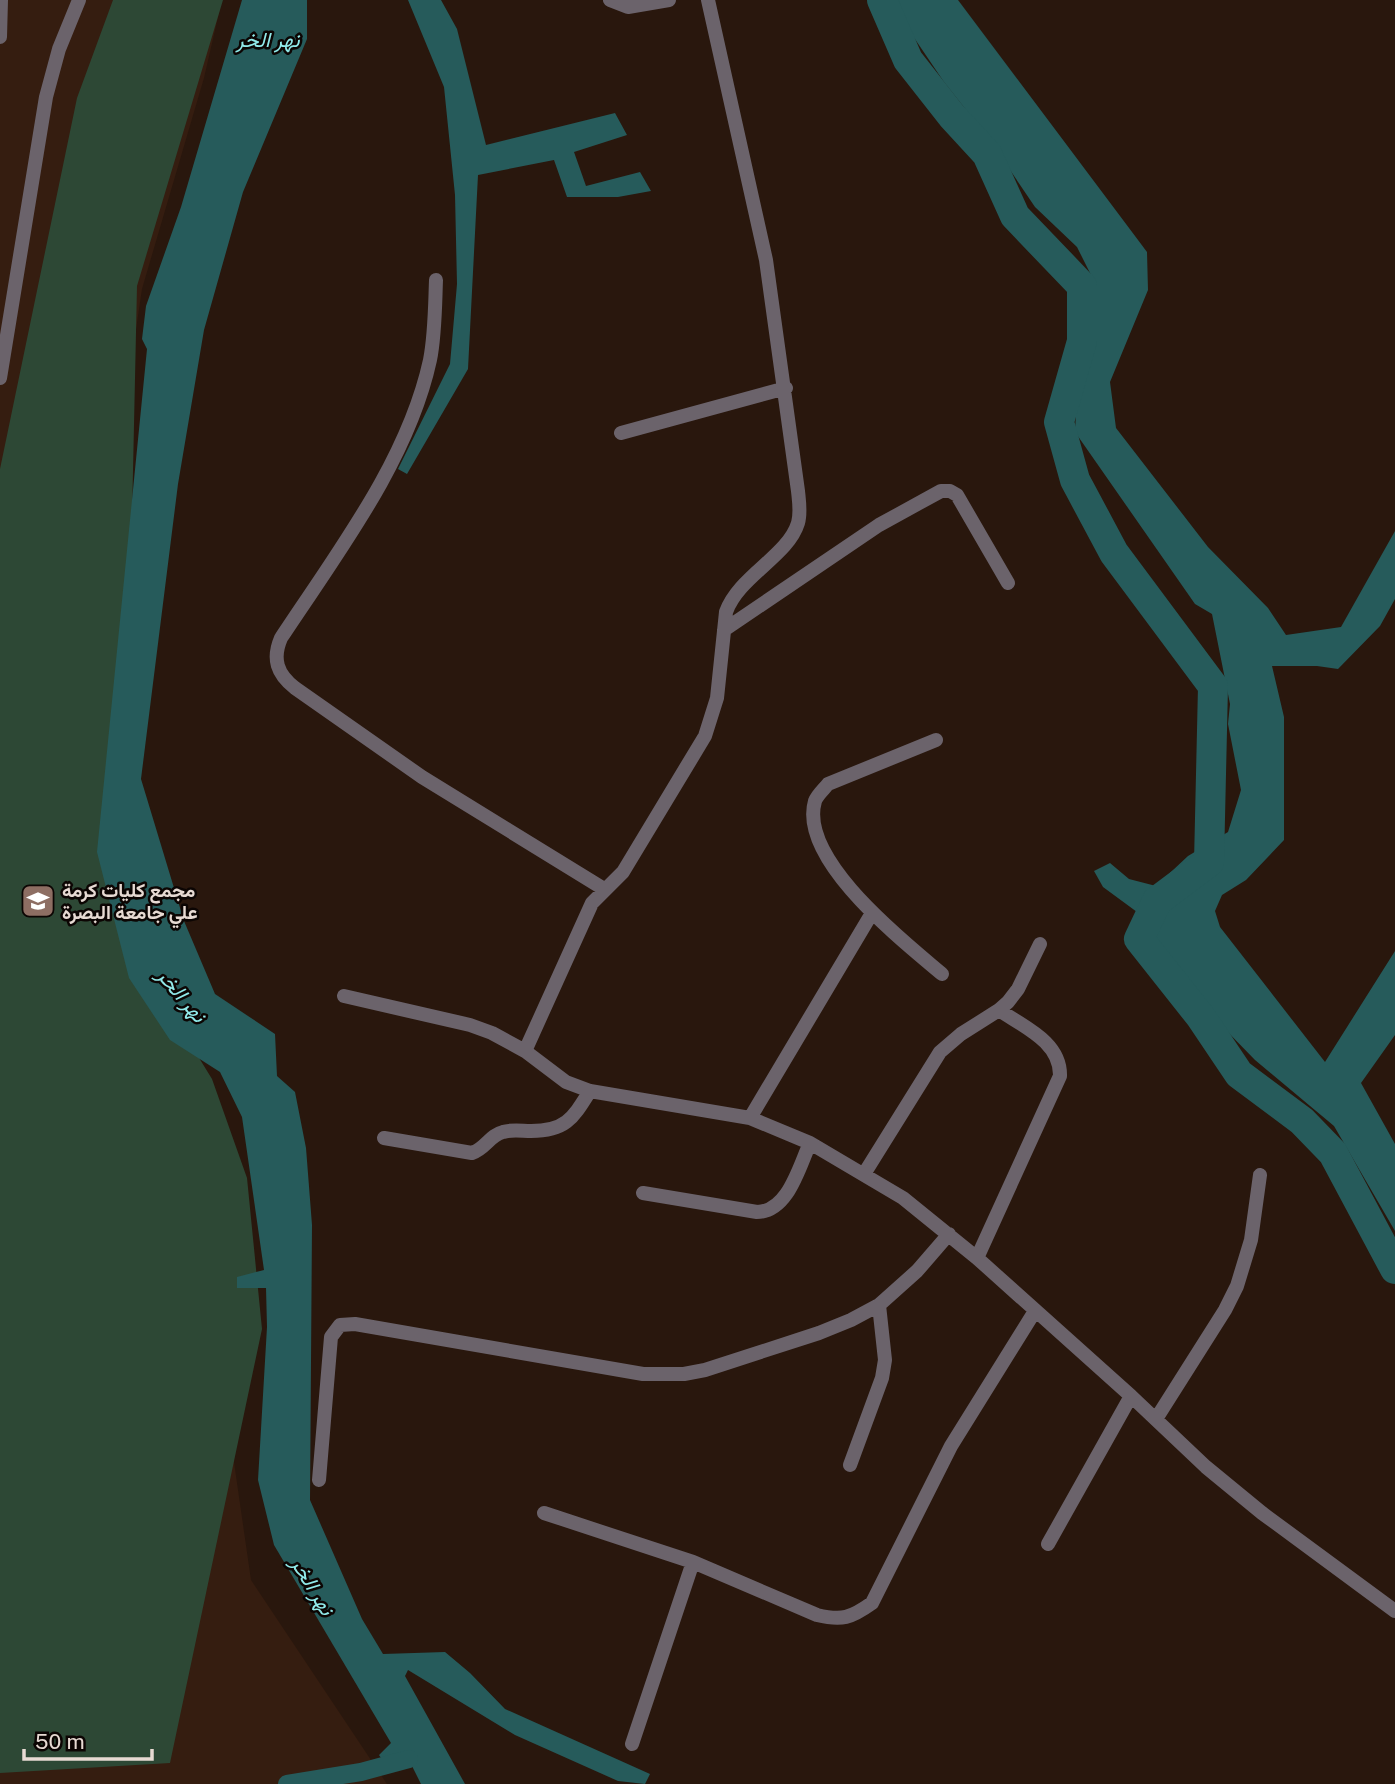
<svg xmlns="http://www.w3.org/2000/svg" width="1395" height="1784" font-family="'Public Sans',Vazirmatn,sans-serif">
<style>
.built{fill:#351d10}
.green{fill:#2d4835}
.water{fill:#265b5b}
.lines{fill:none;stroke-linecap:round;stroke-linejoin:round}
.canal{stroke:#265b5b;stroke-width:18}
.river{stroke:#265b5b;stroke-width:30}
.minor{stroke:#6b636b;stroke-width:14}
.tertiary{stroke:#6b636b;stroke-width:14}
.labels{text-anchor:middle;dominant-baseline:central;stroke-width:5;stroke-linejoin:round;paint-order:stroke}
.poi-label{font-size:19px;font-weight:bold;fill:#e7dad3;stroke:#0c0503;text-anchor:start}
.water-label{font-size:21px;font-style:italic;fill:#91eaea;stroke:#0c0503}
</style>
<rect width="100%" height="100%" fill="#29170d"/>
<!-- built -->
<path class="built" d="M0,0H222L204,78L142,289L103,553L251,1580L387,1784H0Z"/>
<!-- green -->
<path class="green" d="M113,0H223L137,286L123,934L212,1079L247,1178L262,1329L170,1763L0,1773V469L77,98Z"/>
<!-- water -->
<path class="water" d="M242,0H307V39L243,192L204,330L178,484L141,779L184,921L215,994L275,1034L277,1076L295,1092L306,1148L312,1225L310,1500L362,1619L383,1654L445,1652L470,1673L505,1709L650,1774L645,1784L618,1781L515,1735L408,1670L405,1676L465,1784H421L411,1764L390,1771L379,1755L391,1743L274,1545L258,1480L267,1327L266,1288H237V1277L264,1270L242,1117L220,1072L170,1040L129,978L97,852L147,349L142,339L146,306L181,207Z
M408,0H441L457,29L486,145L615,113L627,135L574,152L586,186L640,172L651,191L618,197H567L554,160L478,175L468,369L407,474L398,469L450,364L457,284L455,195L444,87Z
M894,0H958L1147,252L1148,290L1110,382L1116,428L1208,547L1268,608L1286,635L1341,627L1395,531V599L1380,626L1338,669L1317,666H1272L1284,717V840L1246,880L1222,895L1215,911L1220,927L1325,1062L1395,951V1035L1361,1083L1395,1144V1231L1334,1126L1255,1060L1217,1021L1137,912L1103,887L1094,871L1110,863L1129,879L1156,886L1188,856L1228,832L1241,790L1228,724L1230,704L1212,614L1195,604L1075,432L1077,393L1096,285L1077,247L1035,207L989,139L944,82L898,14Z"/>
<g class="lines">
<!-- canal -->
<path class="canal" d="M287,1784L361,1772L409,1759"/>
<!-- river -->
<path class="river" d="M882,0L908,60L952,116L987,154L1015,216L1082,286V341L1059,422L1075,480L1114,553L1213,686L1209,862L1157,901L1139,939L1200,1016L1239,1074L1302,1121L1333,1153L1395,1269"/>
<!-- minor -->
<path class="minor" d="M610,0L628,7L669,0
M436,280C435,307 435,335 430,360C408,461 337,553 281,638C272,659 277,674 295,688L422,777L604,889
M621,433L786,388
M724,630L879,525L941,491H950L957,495L1008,583
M936,740L828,784C824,789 817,795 815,801C798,859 903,941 942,974
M344,996L470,1025L492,1033L525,1051L566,1082L590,1091L750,1118L810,1143L903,1198L977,1258L1131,1396L1206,1467L1262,1513L1395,1611
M525,1051L592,903L623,872L705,736L717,698L726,612C739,576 788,556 798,523C801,513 799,501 798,491L766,260L708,0
M750,1118L872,913
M384,1138L472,1153C485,1149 490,1135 503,1132C512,1129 522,1131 531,1131C566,1131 573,1118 590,1091
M864,1174L940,1052L961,1034L999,1010L1008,1002L1018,989L1040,944
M643,1193L757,1212C788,1212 799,1167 810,1143
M977,1258L1060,1076C1061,1042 1024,1027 999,1010
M1156,1419L1225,1310L1237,1286L1251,1240L1260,1175
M850,1465L882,1378L885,1360L879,1305
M319,1480L331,1337L340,1325L355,1324L643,1374H684L705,1370L819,1333L851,1320L879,1305L917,1271L949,1234
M544,1513L693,1562L817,1615C842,1621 851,1618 872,1603L951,1446L1035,1311
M1048,1544L1131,1396
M632,1744L693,1562"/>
<!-- tertiary -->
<path class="tertiary" d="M0,37L1,0
M0,378L46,97L59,49L79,0"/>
</g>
<!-- icons -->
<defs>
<symbol id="university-square" viewBox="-11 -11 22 22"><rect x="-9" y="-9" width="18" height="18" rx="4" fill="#8d6e63" stroke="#0c0503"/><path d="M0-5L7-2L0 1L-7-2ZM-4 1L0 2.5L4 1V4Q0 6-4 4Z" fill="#fff"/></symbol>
</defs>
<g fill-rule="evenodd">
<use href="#university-square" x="19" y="882" width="38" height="38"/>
</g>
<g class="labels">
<!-- poi labels -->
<g class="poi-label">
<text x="62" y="890">مجمع كليات كرمة<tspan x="62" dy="22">علي جامعة البصرة</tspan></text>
</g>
<!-- water labels -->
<g class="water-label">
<text x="268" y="39">نهر الخر</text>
<text transform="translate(182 995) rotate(50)">نهر الخر</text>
<text transform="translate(313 1586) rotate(59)">نهر الخر</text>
</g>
</g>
<!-- scale -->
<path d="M24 1749v10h128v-10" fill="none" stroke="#e7dad3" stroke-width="3.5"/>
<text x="35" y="1749" font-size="21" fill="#e7dad3" stroke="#0c0503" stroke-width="5" paint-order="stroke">50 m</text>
</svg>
